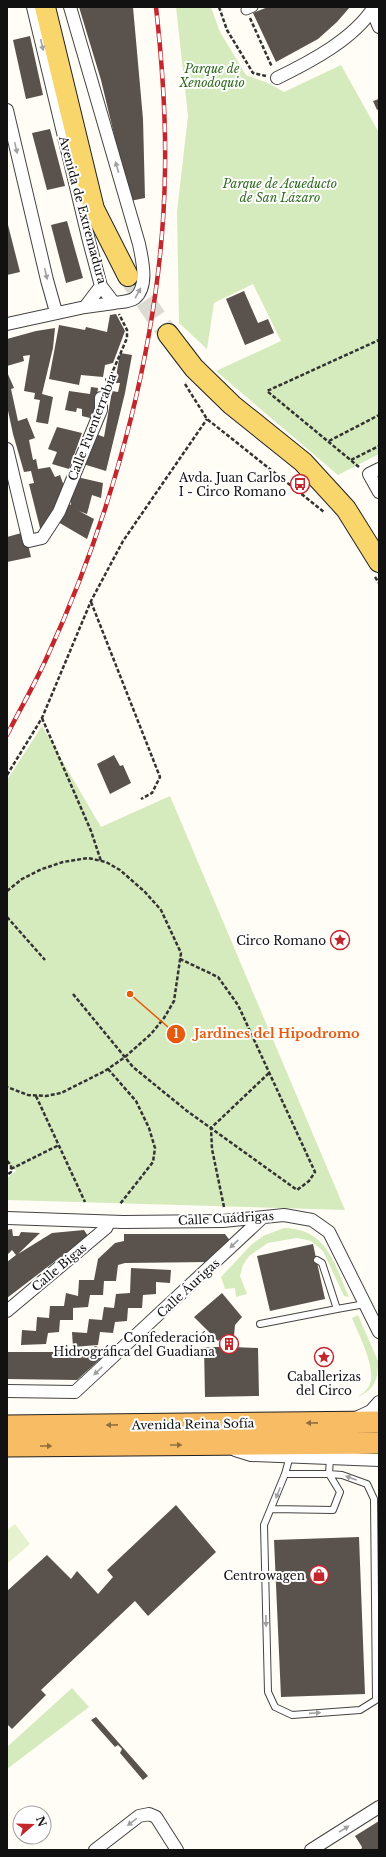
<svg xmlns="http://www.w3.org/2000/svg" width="386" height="1857" font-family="'Libre Baskerville',serif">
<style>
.green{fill:#d5ebbd}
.pitch{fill:#e6f2cf}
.building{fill:#5a524d}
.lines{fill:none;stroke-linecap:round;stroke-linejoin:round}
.primary-tunnel{stroke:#dbdad3;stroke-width:20;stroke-dasharray:20 10;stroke-linecap:butt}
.service-casing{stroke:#444;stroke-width:8}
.pedestrian-casing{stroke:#444;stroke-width:11}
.minor-casing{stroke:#444;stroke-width:14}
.primary-casing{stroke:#222;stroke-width:22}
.trunk-casing{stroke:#222;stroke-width:23}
.path{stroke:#333;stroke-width:2.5;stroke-dasharray:4 2;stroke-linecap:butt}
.service{stroke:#fff;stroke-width:6}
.pedestrian{stroke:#fff;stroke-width:9}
.minor{stroke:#fff;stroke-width:12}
.primary{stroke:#f9d66b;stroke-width:20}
.trunk{stroke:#f7bc64;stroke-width:21}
.rail-casing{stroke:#c4262e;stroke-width:4.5}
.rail{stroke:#fff;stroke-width:3;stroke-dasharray:9;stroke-linecap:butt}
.oneway{fill:#a0a0a0}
.oneway2{fill:#906f3f}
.labels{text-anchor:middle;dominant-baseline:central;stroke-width:4;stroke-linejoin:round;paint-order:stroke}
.park-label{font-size:12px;font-style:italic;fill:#2f6b1f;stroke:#fff}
.street-label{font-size:12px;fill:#111;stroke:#fff}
.poi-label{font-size:12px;fill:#111;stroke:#fff;text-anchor:end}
.leader{fill:none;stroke:#e8590c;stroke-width:1.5}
.callout-dot{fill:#e8590c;stroke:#fff;stroke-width:1.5}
.mark-label{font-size:12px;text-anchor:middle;font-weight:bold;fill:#fff}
.callout-label{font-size:13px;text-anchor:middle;font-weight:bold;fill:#e8590c;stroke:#fff;stroke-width:4;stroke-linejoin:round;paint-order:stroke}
</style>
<rect width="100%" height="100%" fill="#fffdf5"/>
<!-- green -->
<path class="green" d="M176,7H211L220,32L246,75L268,83L284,92L341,65L379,133V454L338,475L216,371L281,341L253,284L214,303L207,349L179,323L177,211L188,116Z
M42,726L101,827L170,796L345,1210L7,1200V1178L16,1171L7,1161V780Z
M284,1228C328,1229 334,1264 349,1297L344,1296L323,1251L311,1241L297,1238L268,1243L249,1256L243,1265L240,1276L247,1294L236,1297L235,1288L225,1289L221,1277L251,1245L263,1236Z
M358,1315L378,1361C378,1380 375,1389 358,1397C362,1394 367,1390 369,1386C378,1371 358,1333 352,1318Z
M72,1688L89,1707L7,1769V1747Z"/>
<!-- pitch -->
<path class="pitch" d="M15,1524L30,1544L7,1564V1530Z"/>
<!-- building -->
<path class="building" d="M79,7H133L143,119L145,198L130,201L101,80Z
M268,7H350L337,22L318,39L276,62L253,13Z
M30,36L43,95L26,99L13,40Z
M379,99V109L377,110L373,101Z
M50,129L65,186L47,190L32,133Z
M7,221L20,272L7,275Z
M67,221L83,278L66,283L51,225Z
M244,291L258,323L268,319L274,333L245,345L226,299Z
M116,314L125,331L113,363L105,365L103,377L81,375L79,385L49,379L59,325L85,330L86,327L107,332L110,315Z
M55,328L53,348L42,394L53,397L48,424L36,422L40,400L34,399L35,393L24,391L30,355L23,356L24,361L7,366V339L36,331Z
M120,353L132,355L125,393L106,471L83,464L96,434L104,437L112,391L118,392L120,383H115Z
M7,372L14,388L11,389L18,421L27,418L35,438L29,440L33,460L36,459L38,469L50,467L55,477L60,475L65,489L62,497L41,532L29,484L34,483L31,471L24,472L13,434L7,406Z
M91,387L98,388L94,419L82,416V409L77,408L76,412L65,410L69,391L90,394Z
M57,427L82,433L69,469L52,464L57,452L48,449Z
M77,477L103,483L101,498L92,495L87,514L79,511L94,519L87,539L58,522L69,504L71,505L70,496Z
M25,532L31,557L7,562V537Z
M114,755L120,766L123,765L131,783L110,794L97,764Z
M12,1229L13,1236H19L21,1232L40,1233L18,1254L52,1233L84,1230L88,1236L7,1298V1262L16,1255L12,1250L7,1255V1230Z
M124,1234H225L231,1242L208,1262L125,1263L118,1265L116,1281H104L103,1295H90L88,1307L73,1308V1320H60L59,1332L48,1333L46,1344L21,1345L22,1330L36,1331L37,1317L49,1318L50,1306H64L66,1293L78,1296L79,1280H94L98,1259L115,1243L124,1241Z
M313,1244L325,1299L270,1311L257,1256Z
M131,1268L171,1270L170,1283L156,1282V1294L143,1295L142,1308H128L127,1321L115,1322L113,1333L100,1332L98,1345L73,1347L72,1332L87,1333L89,1319L102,1320L104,1307L114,1308L116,1294L130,1293Z
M222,1293L242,1317L235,1325L233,1347L258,1348L259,1396L205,1397L204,1347H225L227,1334L218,1341L194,1317Z
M96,1346L107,1353L77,1380L7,1379V1352H80Z
M176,1505L216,1552L148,1616L135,1601L41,1690L46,1695L12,1729L7,1724V1591L47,1555L71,1579L77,1571L98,1594L113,1577L107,1570Z
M359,1537L365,1694L281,1697L274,1540Z
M96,1717L148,1776L143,1780L120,1753L122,1749L118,1745L115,1747L91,1720Z
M379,1821V1850H361L362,1847L355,1836Z"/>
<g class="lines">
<!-- primary-tunnel -->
<path class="primary-tunnel" d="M128,276L168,334"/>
<defs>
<path id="service" d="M317,1260L322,1263L337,1309L365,1304
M260,1324L337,1309
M290,1456L285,1474L264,1525L268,1692L275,1707L292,1715L360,1710L376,1700L374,1499L367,1484L342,1475L329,1474L330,1458
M271,1509L333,1510L340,1492L329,1474H285"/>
<path id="pedestrian" d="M246,10L253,7"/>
<path id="minor" d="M33,7L89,241L101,286L114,303C120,302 130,302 135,298C149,286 142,259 139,244L70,7
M372,10L379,27
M277,78C310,62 354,39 374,7
M7,110L47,280L56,312
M85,307L101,286
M7,324L85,307L114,303
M7,449L29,541L42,538L59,512L101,410V398
M379,469L369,474L379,492
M7,1218L123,1222L223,1221L284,1215L312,1220L329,1232L379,1332
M7,1311L106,1228L109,1222
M7,1391L75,1392L262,1218
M356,1418L371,1411L379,1402
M235,1450L251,1455L379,1460
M95,1850L139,1816L149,1814L156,1817L177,1850
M311,1850L379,1807"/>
<path id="primary" d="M45,7L94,209L128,276
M168,334L194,368L232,405L303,462L346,509L379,562"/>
<path id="trunk" d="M7,1426L379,1422
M7,1446L379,1443"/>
</defs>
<!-- service casing -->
<use href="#service" class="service-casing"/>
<!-- pedestrian casing -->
<use href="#pedestrian" class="pedestrian-casing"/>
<!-- minor casing -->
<use href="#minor" class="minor-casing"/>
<!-- primary casing -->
<use href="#primary" class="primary-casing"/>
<!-- trunk casing -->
<use href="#trunk" class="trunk-casing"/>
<!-- path -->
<path class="path" d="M219,7L227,30L253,73L266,76
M250,18L272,67
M185,384L207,419L324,512
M106,387L127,338V330L119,314
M329,441L379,415
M351,460L379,446
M359,467L267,391L379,340
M375,577L379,583
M91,602L160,777L152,793L141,799
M42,718L91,831L101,861
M7,775L42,718L91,601L123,541L207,419
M7,891L22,879L42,869L63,862L88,858L106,862L120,870L145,892L161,910L181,953L174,1001L164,1018L151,1034L125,1057L105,1071L61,1093L46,1096L28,1095L7,1087
M7,917L45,960
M73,994L133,1067L187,1111L297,1190L309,1181L315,1172L238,1005L218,977L180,959
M108,1069L136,1101L149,1128L155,1148L153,1162L120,1204
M36,1096L85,1202
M7,1161L11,1165V1172L7,1175
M11,1169L59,1145
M224,1207L212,1149L211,1128L269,1073"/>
<!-- service -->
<use href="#service" class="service"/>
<!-- pedestrian -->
<use href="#pedestrian" class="pedestrian"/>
<!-- minor -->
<use href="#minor" class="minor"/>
<!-- primary -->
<use href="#primary" class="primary"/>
<!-- trunk -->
<use href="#trunk" class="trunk"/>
<defs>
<path id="rail" d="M7,735C20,709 35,684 47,657C115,510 163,332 165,170C166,115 162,61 156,7"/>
</defs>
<!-- rail casing -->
<use href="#rail" class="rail-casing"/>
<!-- rail -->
<use href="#rail" class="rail"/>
</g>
<!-- one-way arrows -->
<defs><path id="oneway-solid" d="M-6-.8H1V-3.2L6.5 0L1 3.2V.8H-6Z"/></defs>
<g class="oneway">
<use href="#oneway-solid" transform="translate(42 45) rotate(77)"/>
<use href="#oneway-solid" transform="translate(16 148) rotate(77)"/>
<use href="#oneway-solid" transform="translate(117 167) rotate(-106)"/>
<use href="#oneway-solid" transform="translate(46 274) rotate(77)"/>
<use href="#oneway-solid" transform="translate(138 293) rotate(-61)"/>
<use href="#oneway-solid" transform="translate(234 1244) rotate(137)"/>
<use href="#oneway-solid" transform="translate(98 1371) rotate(137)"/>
<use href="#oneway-solid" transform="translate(351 1478) rotate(-160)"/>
<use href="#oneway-solid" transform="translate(278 1493) rotate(111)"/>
<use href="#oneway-solid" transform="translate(266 1621) rotate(89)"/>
<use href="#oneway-solid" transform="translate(315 1713) rotate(-4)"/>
<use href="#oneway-solid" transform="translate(132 1822) rotate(143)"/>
<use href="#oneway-solid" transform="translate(344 1829) rotate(-32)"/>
</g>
<g class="oneway2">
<use href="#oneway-solid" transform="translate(312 1423) rotate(179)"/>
<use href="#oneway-solid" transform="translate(112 1425) rotate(179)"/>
<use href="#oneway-solid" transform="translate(176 1445)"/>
<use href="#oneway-solid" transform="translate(46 1446)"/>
</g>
<!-- icons -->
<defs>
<symbol id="bus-ring" viewBox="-11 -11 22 22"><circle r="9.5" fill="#fff" stroke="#c4262e" stroke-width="1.5"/><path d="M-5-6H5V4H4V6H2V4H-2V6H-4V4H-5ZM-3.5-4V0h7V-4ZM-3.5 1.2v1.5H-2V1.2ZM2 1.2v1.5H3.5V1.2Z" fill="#c4262e"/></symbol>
<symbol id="sight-ring" viewBox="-11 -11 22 22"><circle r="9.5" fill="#fff" stroke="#c4262e" stroke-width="1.5"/><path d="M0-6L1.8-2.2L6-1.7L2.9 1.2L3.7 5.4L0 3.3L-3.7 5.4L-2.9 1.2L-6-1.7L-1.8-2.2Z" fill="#c4262e"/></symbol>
<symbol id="building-ring" viewBox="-11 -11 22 22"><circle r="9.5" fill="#fff" stroke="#c4262e" stroke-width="1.5"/><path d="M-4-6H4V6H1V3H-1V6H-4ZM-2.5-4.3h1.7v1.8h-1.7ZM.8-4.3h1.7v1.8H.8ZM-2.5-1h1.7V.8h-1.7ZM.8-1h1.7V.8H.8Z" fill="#c4262e"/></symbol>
<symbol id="shop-ring" viewBox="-11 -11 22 22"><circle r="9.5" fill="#fff" stroke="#c4262e" stroke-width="1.5"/><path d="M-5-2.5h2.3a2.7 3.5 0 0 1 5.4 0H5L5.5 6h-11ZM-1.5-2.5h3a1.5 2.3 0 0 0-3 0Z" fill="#c4262e"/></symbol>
</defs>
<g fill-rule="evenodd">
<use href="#bus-ring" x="289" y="473" width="22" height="22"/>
<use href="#sight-ring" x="329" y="929" width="22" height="22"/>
<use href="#building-ring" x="218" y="1333" width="22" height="22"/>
<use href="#sight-ring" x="313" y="1346" width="22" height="22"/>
<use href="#shop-ring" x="308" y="1564" width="22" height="22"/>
</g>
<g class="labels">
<!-- park labels -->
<g class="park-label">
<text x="212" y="68">Parque de<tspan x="212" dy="14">Xenodoquio</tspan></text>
<text x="280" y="183">Parque de Acueducto<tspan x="280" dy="14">de San Lázaro</tspan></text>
</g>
<!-- street labels -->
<g class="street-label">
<text transform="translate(83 210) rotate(75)">Avenida de Extremadura</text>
<text transform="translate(92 427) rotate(-69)">Calle Fuenterrabía</text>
<text transform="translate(226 1218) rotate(-3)">Calle Cuádrigas</text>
<text transform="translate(59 1267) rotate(-40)">Calle Bigas</text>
<text transform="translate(188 1288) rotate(-43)">Calle Áurigas</text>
<text transform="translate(193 1424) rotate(-1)">Avenida Reina Sofía</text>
</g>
<!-- poi labels -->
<g class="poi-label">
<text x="286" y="477">Avda. Juan Carlos<tspan x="286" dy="14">I - Circo Romano</tspan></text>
<text x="326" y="940">Circo Romano</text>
<text x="215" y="1337">Confederación<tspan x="215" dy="14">Hidrográfica del Guadiana</tspan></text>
<text x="324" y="1376" text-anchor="middle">Caballerizas<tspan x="324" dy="14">del Circo</tspan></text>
<text x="305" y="1575">Centrowagen</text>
</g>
</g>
<!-- callouts -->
<path class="leader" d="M130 994L176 1034"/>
<g class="callout-dot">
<circle cx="130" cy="994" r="4"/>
<circle cx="176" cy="1034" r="10"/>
</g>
<g class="mark-label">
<text x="176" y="1038">1</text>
</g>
<g class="callout-label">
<text x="277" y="1038">Jardines del Hipodromo</text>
</g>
<!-- border -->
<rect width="386" height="1857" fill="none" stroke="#111111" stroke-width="16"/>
<!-- north arrow -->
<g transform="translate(32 1825) rotate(70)"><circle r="19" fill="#ffffff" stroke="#a0a0a0"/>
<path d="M0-3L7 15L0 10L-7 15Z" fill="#c4262e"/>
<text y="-6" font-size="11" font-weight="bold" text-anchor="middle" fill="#111111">N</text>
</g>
</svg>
